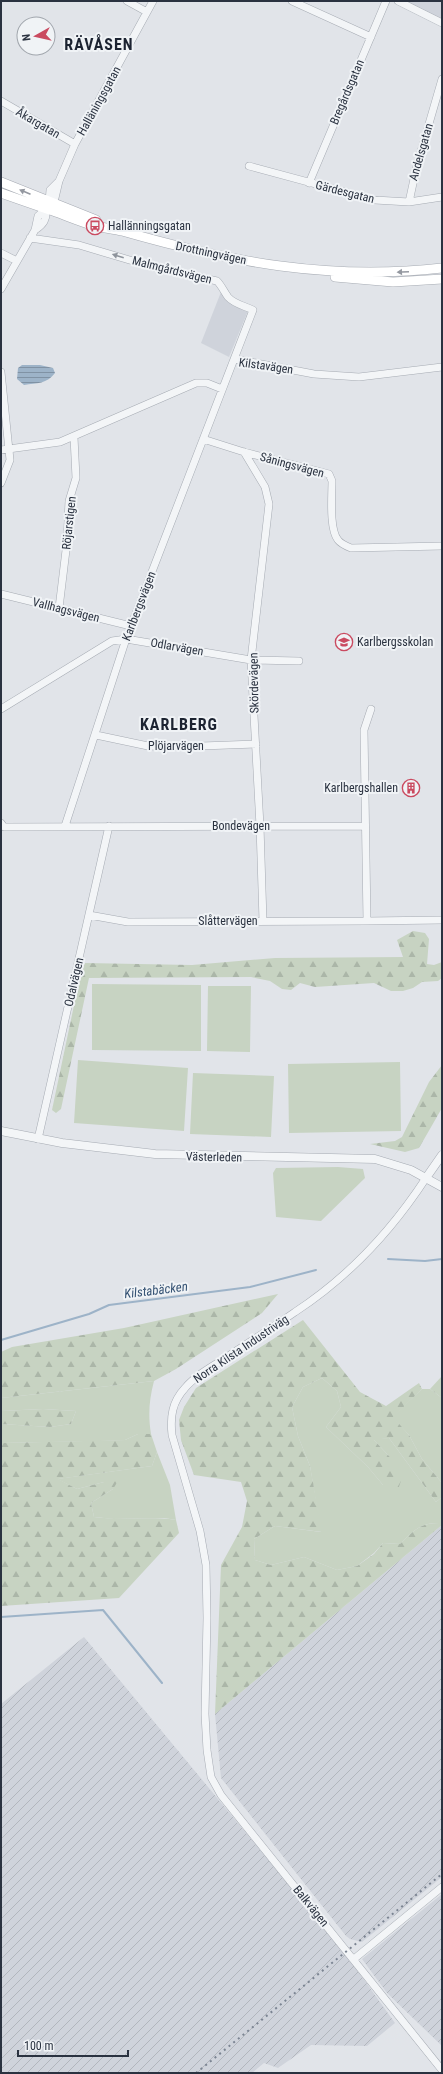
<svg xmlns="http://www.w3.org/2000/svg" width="443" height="2074" font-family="'Roboto Condensed',sans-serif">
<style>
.built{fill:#cfd3db}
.industrial{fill:url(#industrial-furrows)}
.grass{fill:#c7d3c2}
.forest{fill:url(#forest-firs)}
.water{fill:url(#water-rules)}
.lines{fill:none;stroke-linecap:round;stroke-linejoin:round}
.stream{stroke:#9db3c8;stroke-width:2}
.minor-casing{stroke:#a6abb3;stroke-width:8}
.tertiary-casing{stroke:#a6abb3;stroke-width:9}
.secondary-casing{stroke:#a6abb3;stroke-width:10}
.minor{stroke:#f3f5f7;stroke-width:7}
.tertiary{stroke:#f3f5f7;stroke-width:8}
.secondary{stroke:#fff;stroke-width:9}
.rail{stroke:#7b8492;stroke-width:2;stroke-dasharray:2 4;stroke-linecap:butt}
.oneway{fill:#9498a0}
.oneway2{fill:#8e949c}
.labels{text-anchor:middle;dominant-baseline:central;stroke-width:4;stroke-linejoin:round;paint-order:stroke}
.street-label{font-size:12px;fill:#2a3240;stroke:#f0f3f6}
.poi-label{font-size:12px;fill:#2a3240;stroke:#f0f3f6;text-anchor:start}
.water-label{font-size:13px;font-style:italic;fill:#355273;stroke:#f0f3f6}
.district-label{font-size:16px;font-weight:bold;letter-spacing:1px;fill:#1c2331;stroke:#f0f3f6}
</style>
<defs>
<pattern id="industrial-furrows" width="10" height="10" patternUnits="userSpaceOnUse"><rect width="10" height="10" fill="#cfd3db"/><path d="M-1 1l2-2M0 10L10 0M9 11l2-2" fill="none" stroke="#b2b6bd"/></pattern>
<pattern id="forest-firs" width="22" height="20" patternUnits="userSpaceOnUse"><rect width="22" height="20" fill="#c7d3c2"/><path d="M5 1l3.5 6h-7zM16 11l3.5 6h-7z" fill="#abb6a8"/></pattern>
<pattern id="water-rules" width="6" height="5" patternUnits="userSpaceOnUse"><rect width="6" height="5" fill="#9db3c8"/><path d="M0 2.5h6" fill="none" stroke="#8092a4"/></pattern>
</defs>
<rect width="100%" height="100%" fill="#e1e4e9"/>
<!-- built -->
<path class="built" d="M404,1H442V20Z
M221,292L250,306L229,357L201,343Z"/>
<!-- industrial -->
<path class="industrial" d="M442,1525V1877L362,1942L350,1939L346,1936L221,1778L215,1714Z
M84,1637L342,1949L395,2023L367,2046L311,2045L278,2068L264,2063L252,2073H1V1704Z
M442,1894V2046L387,1993L362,1959Z"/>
<!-- grass -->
<path class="grass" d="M92,984L201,985V1051L92,1050Z
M208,986H251L250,1052L207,1051Z
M78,1060L188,1068L184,1131L74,1123Z
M400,1062L401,1131L289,1133L288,1064Z
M193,1073L274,1076L271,1137L190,1134Z
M338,1167L363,1169L365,1178L321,1221L276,1217L273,1173L276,1168Z
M322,1378L337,1391L341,1407L326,1427L368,1467L383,1485L389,1456L373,1439L389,1438L436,1502L442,1497V1523C420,1522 415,1530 400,1544L383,1543L374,1553L357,1566L337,1570L304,1557L271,1565L255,1560L254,1539L275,1526L321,1532L310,1466L298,1436L292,1407L303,1387Z
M154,1381C149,1400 148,1415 151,1434H138L125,1440L101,1441L1,1443V1424L50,1427L71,1424L76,1411L43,1409L1,1411V1398Z
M422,1389H430L442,1398V1483L422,1459L409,1435L392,1417Z
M157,1452L170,1485L176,1520L164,1518L114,1519L94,1517L91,1503L113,1489L104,1482L77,1489L57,1479L152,1466Z"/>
<!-- forest -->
<path class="forest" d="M413,931L425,933L429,939L427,964L434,965L442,962V978L438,981L422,982L413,988L403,991H391L374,983L315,987L300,983L291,990L282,989L270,981L251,977L89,978L61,1109L56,1113L52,1110L81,972L85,963L192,965L275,958L403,957L397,940Z
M442,1065V1108L419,1148L405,1152L370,1144L395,1141L402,1137L429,1082Z
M278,1294L262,1313L176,1369L154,1381L1,1398V1352L12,1347L124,1328Z
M303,1320L360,1392L386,1406L419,1383L422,1389L393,1417L409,1435L422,1459L442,1483V1497L436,1502L389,1438L374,1440L389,1456L401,1481L397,1492L383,1485L368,1467L326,1427L341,1407L337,1391L322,1378L303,1387L292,1407L298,1436L310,1466L322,1532L275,1526L254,1539L255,1560L271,1565L304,1557L337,1570L357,1566L374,1554L383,1543L400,1544C415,1530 420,1522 442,1523V1525L215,1714L221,1565L242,1527L247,1501L241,1482L194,1475L181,1440L179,1420L184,1407L196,1388Z
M442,1376V1398L430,1389Z
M43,1409L76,1411L71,1424L50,1427L1,1424V1411Z
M138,1434H151L157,1452L152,1466L58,1479L77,1489L104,1482L118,1481L113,1489L91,1503L94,1517C121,1521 150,1516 176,1520L179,1533L119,1598L1,1606V1443L125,1440Z"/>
<!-- water -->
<path class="water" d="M22,365H40L53,368L55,373C47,384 37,383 24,385L17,379L18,368Z"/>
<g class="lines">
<!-- stream -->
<path class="stream" d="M388,1259L425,1261L442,1259
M1,1340L89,1314L109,1305L250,1287L316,1270
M1,1617L103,1610L162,1683"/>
<defs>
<path id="minor" d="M127,1L147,12
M292,1L371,37
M398,1L442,23
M1,101L75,144
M249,166L375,200L409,202L442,197
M309,183L386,1
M49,202L55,198L59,181L75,144L153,1
M49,202L50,190L59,181
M409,202L417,165L442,79
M35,230C44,224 47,219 46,209
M30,238L79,245L153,267L217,281C222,286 224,292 228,297C234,304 245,306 253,310L126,639L65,826
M1,253L17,261
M1,289L35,230L38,216L46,209
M235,359L314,374L359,377L442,367
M1,372L10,460L1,483
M203,439L244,452L329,474L332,481C332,495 329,529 338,540C341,544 346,546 351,548L442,546
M1,450L60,442L196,383H207L222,389
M244,452L265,487L269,504L251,660L260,826L263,921
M1,594L131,626
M59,608L67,542L69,501L76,478L74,437
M1,709L112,641L126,639L251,660L299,661
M96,735L148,746L174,747L256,744
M1,823L4,827L365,826
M89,915L128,922L367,921L364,730L371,709
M367,921L442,920
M38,1139L109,826
M426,1178C392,1230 347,1278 295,1312C272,1328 248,1343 224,1359C211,1367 195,1376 185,1388C172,1402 170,1417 172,1435L200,1531L206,1565L207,1618L205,1714L207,1750L211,1777L221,1795L442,2070
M354,1959L442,1887"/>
<path id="tertiary" d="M1,1131L62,1143L155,1154L375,1159L411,1170L442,1187
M426,1178L442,1155"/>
<path id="secondary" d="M1,182L96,220
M1,193C18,199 35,205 53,211C67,216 81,222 95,226C104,228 113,229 122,231C230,262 330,281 442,268
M335,277L393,282L442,279"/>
</defs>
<!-- minor casing -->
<use href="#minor" class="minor-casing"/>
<!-- tertiary casing -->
<use href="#tertiary" class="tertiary-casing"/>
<!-- secondary casing -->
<use href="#secondary" class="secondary-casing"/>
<!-- minor -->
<use href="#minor" class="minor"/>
<!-- tertiary -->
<use href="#tertiary" class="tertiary"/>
<!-- secondary -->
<use href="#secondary" class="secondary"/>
<!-- rail -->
<path class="rail" d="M196,2073L442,1874"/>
</g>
<!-- one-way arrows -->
<defs><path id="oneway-solid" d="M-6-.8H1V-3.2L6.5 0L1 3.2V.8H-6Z"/></defs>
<g class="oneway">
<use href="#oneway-solid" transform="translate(25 192) rotate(-157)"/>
<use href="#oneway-solid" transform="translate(403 272) rotate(177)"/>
</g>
<use class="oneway2" href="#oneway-solid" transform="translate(118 256) rotate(-163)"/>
<!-- icons -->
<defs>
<symbol id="bus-ring" viewBox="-11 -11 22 22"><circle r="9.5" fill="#f0f3f6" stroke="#ca4a60" stroke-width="1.5"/><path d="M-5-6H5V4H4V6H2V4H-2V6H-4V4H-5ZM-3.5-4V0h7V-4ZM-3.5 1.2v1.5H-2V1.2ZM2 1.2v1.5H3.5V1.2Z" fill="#ca4a60"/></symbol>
<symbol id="school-ring" viewBox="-11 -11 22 22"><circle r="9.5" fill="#f0f3f6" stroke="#ca4a60" stroke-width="1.5"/><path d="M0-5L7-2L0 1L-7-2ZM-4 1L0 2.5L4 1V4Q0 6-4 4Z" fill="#ca4a60"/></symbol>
<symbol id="building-ring" viewBox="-11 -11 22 22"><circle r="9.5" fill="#f0f3f6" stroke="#ca4a60" stroke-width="1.5"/><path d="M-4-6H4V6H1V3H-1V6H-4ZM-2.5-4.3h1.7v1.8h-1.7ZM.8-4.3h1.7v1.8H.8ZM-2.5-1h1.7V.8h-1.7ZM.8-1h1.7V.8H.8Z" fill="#ca4a60"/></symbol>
</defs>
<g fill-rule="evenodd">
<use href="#bus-ring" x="85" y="216" width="20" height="20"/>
<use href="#school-ring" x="334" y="632" width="20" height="20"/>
<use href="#building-ring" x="401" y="778" width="20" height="20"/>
</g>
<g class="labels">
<!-- street labels -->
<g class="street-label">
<text transform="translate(347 92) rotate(-67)">Bregårdsgatan</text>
<text transform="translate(99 101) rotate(-61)">Halläningsgatan</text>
<text transform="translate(38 123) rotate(30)">Åkargatan</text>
<text transform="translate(421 152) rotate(-74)">Andelsgatan</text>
<text transform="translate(345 192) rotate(14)">Gärdesgatan</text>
<text transform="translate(211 253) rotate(12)">Drottningvägen</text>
<text transform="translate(172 270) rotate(14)">Malmgårdsvägen</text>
<text transform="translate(266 366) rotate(8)">Kilstavägen</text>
<text transform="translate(292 465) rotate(15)">Såningsvägen</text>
<text transform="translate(69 523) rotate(-84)">Röjarstigen</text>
<text transform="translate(139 606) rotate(-69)">Karlbergsvägen</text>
<text transform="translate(66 610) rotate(14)">Vallhagsvägen</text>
<text transform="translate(177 647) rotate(10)">Odlarvägen</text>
<text transform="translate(254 683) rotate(-91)">Skördevägen</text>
<text x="176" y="746">Plöjarvägen</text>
<text x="241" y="826">Bondevägen</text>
<text x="228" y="921">Slåttervägen</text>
<text transform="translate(74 982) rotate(-77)">Odalvägen</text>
<text transform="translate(214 1157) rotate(1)">Västerleden</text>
<text transform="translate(241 1349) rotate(-34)">Norra Kilsta Industriväg</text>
<text transform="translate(311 1906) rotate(51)">Balkvägen</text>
</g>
<!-- poi labels -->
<g class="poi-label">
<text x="108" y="226">Hallänningsgatan</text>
<text x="357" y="642">Karlbergsskolan</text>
<text x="398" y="788" text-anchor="end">Karlbergshallen</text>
</g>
<!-- water labels -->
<g class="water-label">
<text transform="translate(156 1290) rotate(-7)">Kilstabäcken</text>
</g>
<!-- district labels -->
<g class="district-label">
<text x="99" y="44">RÄVÅSEN</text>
<text x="179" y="724">KARLBERG</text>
</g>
</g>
<!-- border -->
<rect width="443" height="2074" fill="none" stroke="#2a3240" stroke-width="4"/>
<!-- north arrow -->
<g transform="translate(36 36) rotate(262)"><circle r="19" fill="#f0f3f6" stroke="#a1a6ad"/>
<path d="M0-3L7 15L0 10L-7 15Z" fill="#ca4a60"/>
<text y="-6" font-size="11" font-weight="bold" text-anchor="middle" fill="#2a3240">N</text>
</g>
<!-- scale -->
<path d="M18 2050v6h110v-6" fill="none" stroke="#2a3240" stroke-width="2"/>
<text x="24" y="2050" font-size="12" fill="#2a3240" stroke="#f0f3f6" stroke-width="3" paint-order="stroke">100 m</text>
</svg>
